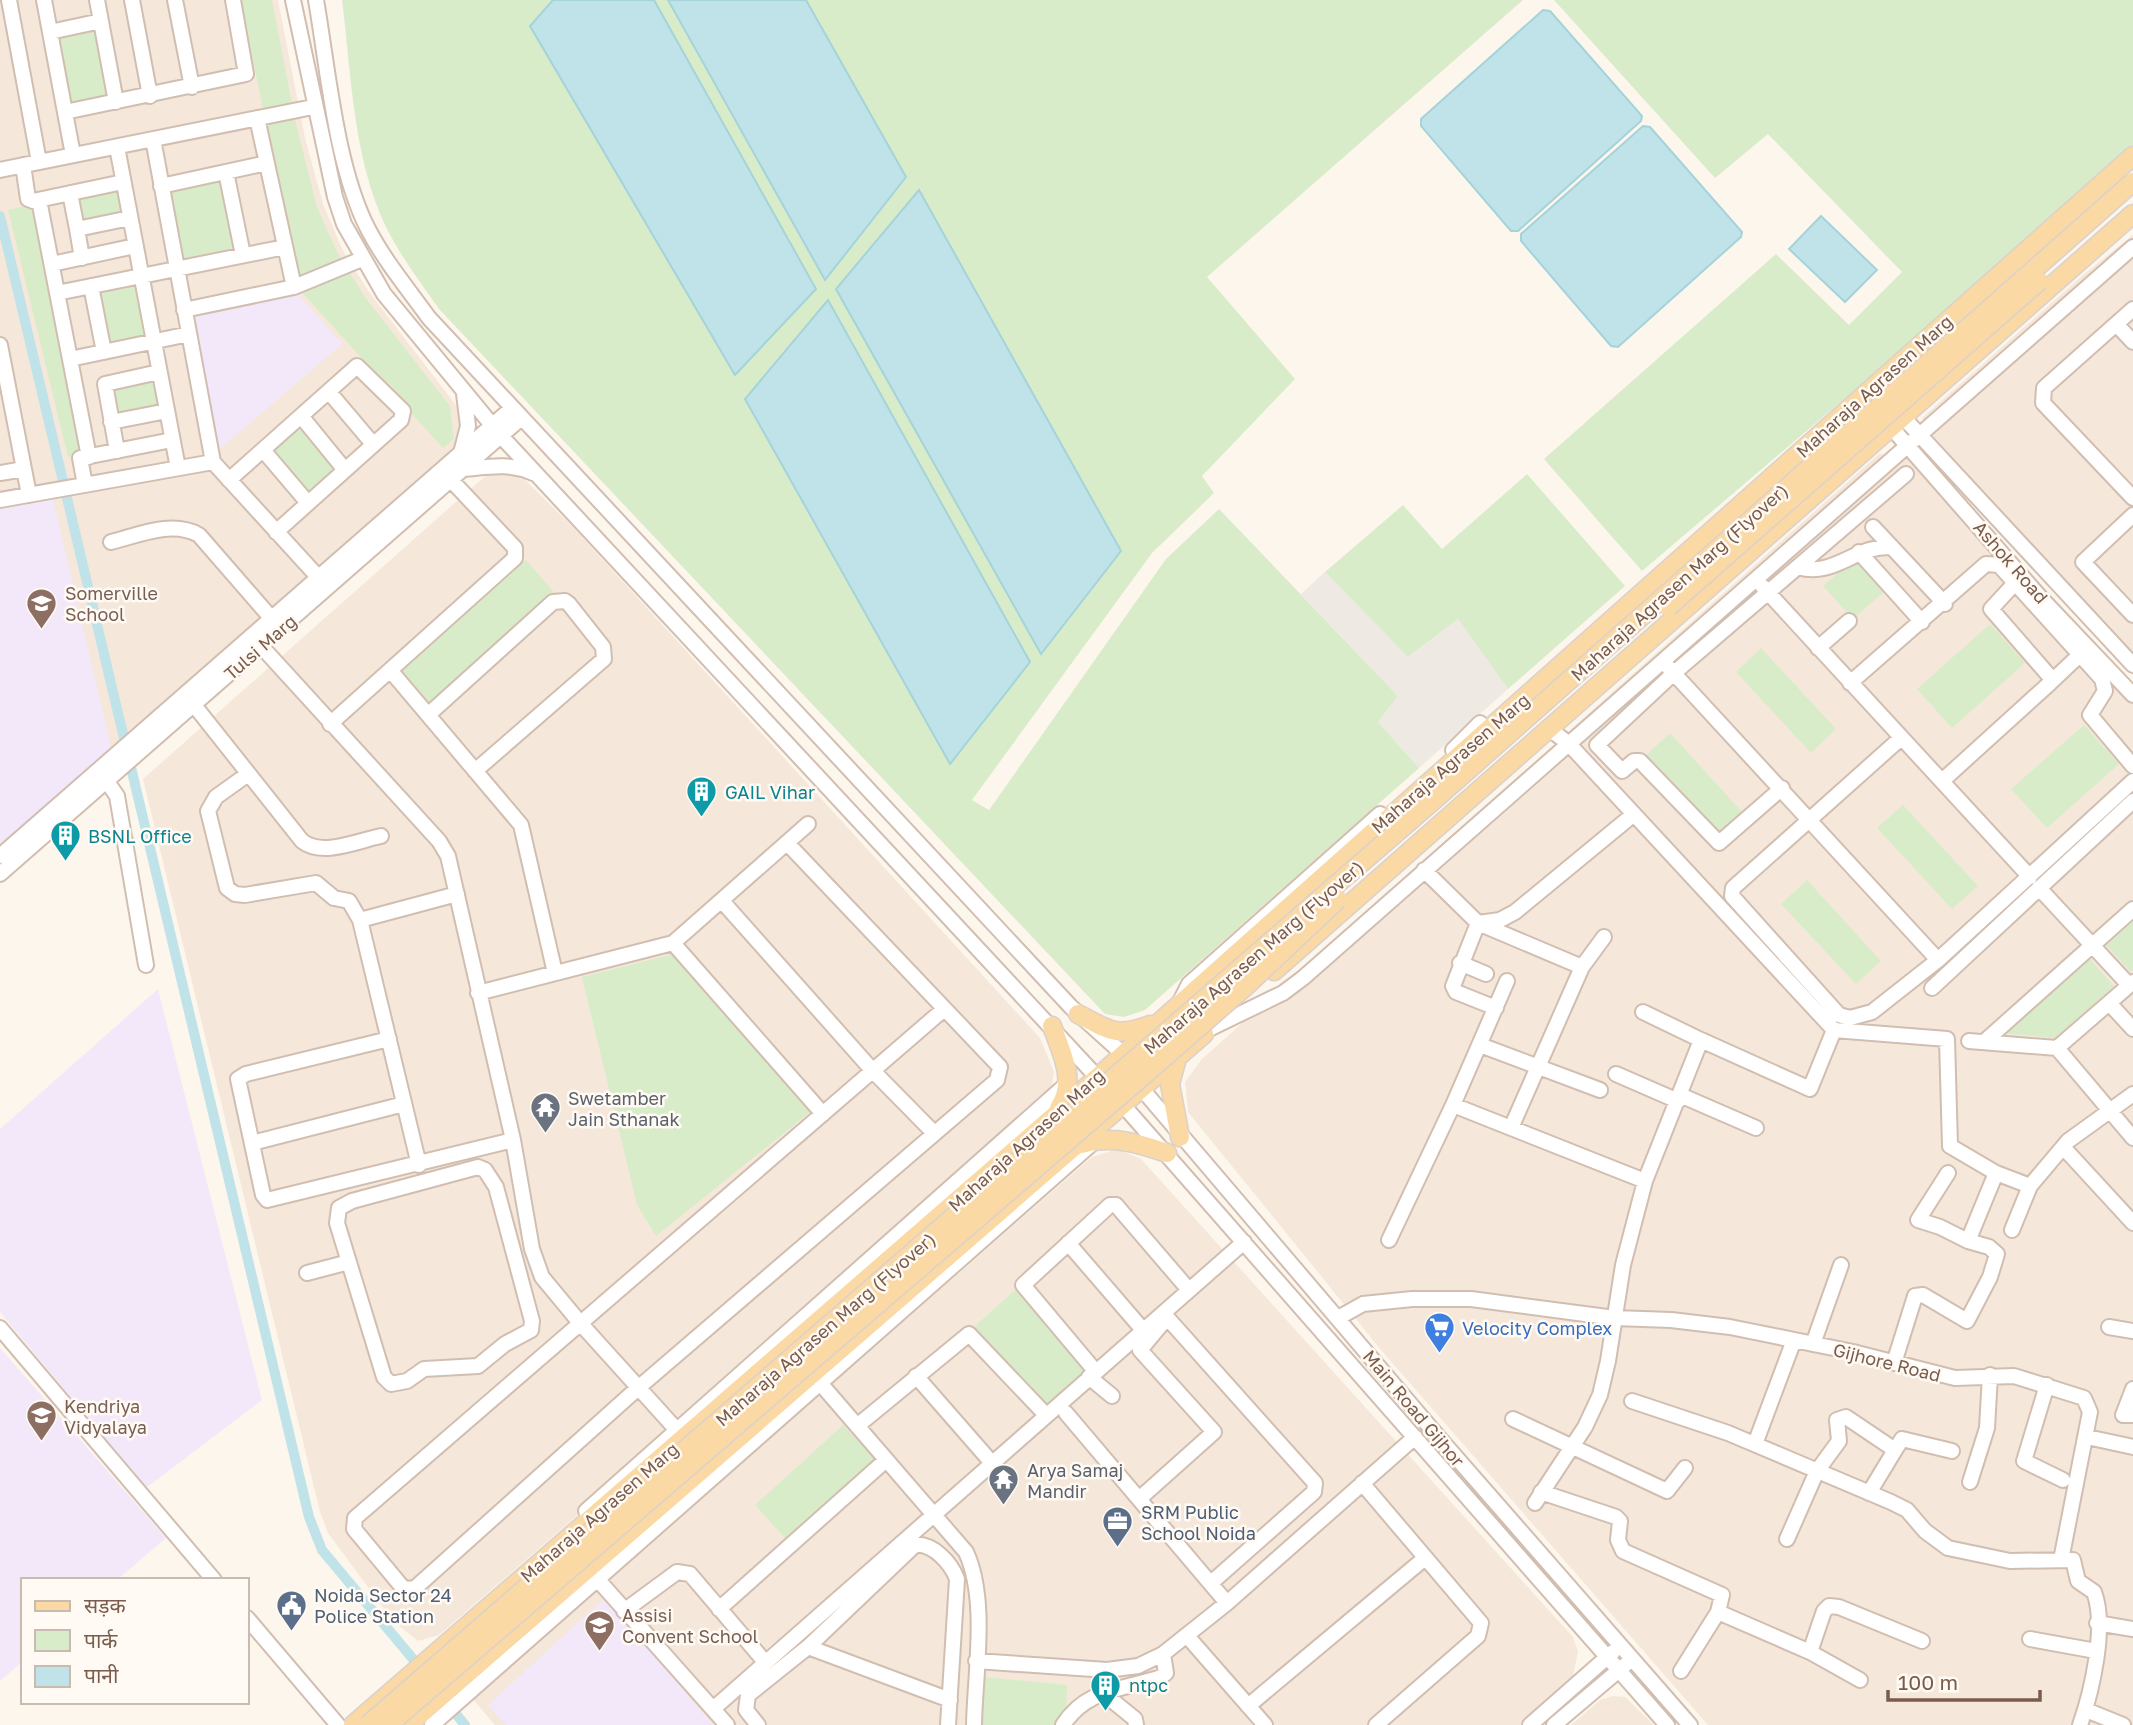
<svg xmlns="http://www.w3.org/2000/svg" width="2133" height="1725" font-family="'Golos Text','Noto Sans Devanagari',sans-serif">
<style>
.residential{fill:#f5e8da}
.industrial{fill:#efe9e4}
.education{fill:#f3e8fa}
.green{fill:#d8ecc9}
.water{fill:#bfe3e8;stroke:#a5d3da;stroke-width:2}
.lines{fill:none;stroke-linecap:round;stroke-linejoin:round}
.canal{stroke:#bfe3e8;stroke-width:10}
.minor-casing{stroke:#d1beb0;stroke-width:18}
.major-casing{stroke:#dad1cd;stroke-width:21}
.minor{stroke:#fff;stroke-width:14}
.major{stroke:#fbd9a5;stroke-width:18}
.major-bridge-casing{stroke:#dad1cd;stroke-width:21;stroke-linecap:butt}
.major-bridge{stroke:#fbd9a5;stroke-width:18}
.labels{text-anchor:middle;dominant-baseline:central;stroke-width:5;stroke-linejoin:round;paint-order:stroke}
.street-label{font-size:18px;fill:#7a5c4d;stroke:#fffaf3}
.education-label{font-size:18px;fill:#785e54;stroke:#fffaf3;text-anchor:start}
.culture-label{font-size:18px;fill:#0d838f;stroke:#fffaf3;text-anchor:start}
.worship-label{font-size:18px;fill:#5b616d;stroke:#fffaf3;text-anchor:start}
.shop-label{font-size:18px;fill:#366cbe;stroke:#fffaf3;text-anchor:start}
.service-label{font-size:18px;fill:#4e5e75;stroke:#fffaf3;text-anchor:start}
</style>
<rect width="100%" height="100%" fill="#fdf6ec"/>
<!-- residential -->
<path class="residential" d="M0,0H278L305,138L323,204L343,251L369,292L459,409L462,440L173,704L0,854Z
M2133,235V669L1932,451L1922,418L2083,275Z
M1879,454L1909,458L2133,702V1725H1708L1381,1350L1188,1112L1185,1082L1202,1059Z
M491,471L517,472L572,526L1040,1038L1054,1072L1050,1102L1034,1120L439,1635L418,1641L393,1621L328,1533L320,1512L143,779Z
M1117,1149L1141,1159L1573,1637L1578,1652L1573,1676L1566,1685L1520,1725H495L472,1698L1092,1157Z
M1613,1696L1625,1697L1654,1725H1571L1600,1700Z"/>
<!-- industrial -->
<path class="industrial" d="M1325,572L1408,657L1458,619L1508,689L1419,768L1378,722L1398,696L1301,594Z"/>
<!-- education -->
<path class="education" d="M297,293L342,344L216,452L190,316Z
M53,499L112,752L0,848V509Z
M158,989L262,1400L146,1488L0,1312V1129Z
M0,1348L166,1538L117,1580H23V1661L0,1681Z
M605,1598L713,1725H506L488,1705Z"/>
<!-- green -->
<path class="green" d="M241,0H272L292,104L263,110Z
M342,0H1523L1207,277L1295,379L1202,476L1214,493L1152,553L972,800L989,810L1166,559L1219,509L1398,696L1378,722L1419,768L1145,1010L1124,1017L1105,1014L439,309C424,287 407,265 394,242C353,171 352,79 342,0Z
M1554,0H2133V153L1642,571L1544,459L1776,254L1849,325L1902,272L1768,134L1715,178Z
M98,25L112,98L68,106L53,34Z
M294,116L317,207L337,252L365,297L450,406L454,439L443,448L298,288L263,122Z
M224,176L239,252L179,264L164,187Z
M122,184L128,217L78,227L72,194Z
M37,203L85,454L68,457L8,210Z
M139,278L152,340L106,349L93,287Z
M158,375L164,409L113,419L107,385Z
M300,422L339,467L307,495L268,450Z
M1527,474L1625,586L1508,689L1458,619L1408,657L1325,572L1403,505L1442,549Z
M1855,558L1885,591L1853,619L1823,586Z
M526,560L559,598L431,708L398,671Z
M1990,624L2025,663L1952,728L1917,689Z
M1761,648L1836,729L1811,753L1736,672Z
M2084,725L2119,764L2047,828L2011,789Z
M1670,733L1744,814L1719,838L1644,757Z
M1903,805L1978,886L1952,909L1877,828Z
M1807,880L1881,961L1856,984L1781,904Z
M2133,919V970L2131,972L2105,944Z
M674,954L810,1112L656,1236L637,1205L582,977Z
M2088,957L2114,986L2055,1038L2004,1033Z
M1015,1290L1088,1370L1046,1408L974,1327Z
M843,1425L875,1459L786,1539L755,1505Z
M984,1677L1067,1685L1066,1725H981Z"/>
<!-- water -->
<path class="water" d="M553,0H654L816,289L735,375L530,26Z
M668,0H806L906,177L825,280Z
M1543,10L1550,11L1642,116L1641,121L1518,231H1511L1421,126V119Z
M1643,126L1650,127L1742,232L1741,237L1618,347L1611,346L1521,241V234Z
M919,190L1121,551L1041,654L836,289Z
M1821,216L1877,270L1845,302L1789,249Z
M828,300L1030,662L950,764L745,399Z"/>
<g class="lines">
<!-- canal -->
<path class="canal" d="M0,216L309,1517L322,1550L423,1671
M455,1713L465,1725"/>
<defs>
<path id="minor" d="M9,0L39,162
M44,0L73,155
M97,0L116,102
M132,0L150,96
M175,0L192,87
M293,0L335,197L344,224L384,294L501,436L1097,1077
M316,0C328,69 336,167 368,229C384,260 408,289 429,318L1071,1007L1123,1054
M50,32L101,21
M65,112L246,74L233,0
M153,139L213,462L319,578
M117,147L178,468
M23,165L28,199L33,201L123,182
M0,170L313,107
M226,172L243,255
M161,186L267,163
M70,193L77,229L130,218
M39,200L89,457
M77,229L82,258
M52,264L135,246
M91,286L104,352
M294,287L362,259
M57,293L285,247
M2133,309L2044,388L2043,403L2133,498
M184,310L294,287L257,118
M2116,324L2133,342
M0,345L29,495
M70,359L189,334
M329,392L373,444
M301,416L345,470
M1903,417L2133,665
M111,422L167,411
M1891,427L2040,597L2133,695
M263,450L308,503
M117,451L105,384L159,372
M461,453L468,426L464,394
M463,469C489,467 507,462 533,473
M0,473L24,469
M229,480L357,366L403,411L401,420L276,532
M85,485L80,458L172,440
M0,500L213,462
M2133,515L2083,562L2133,615
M1873,527L1945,604
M111,542C139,535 172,520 199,535L272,619
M1859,552L1922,622
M1798,567C1835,578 1854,545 1892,547
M1763,587L2030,877
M261,646L439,841L448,856L513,1140L532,1249L542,1277L581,1324L684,1438
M1818,648L1849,621
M1669,668L1938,960
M390,670L521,825L555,973
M1850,683L1986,564L1999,565L2102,679L2105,691L2090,715L2133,766
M2050,683L2087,648
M194,705L302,841C322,857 357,841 381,836
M429,714L553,602L565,601L569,604L603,647L604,659L475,771
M330,724L515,558V548L451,480
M1548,728L1568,743L1834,1030L1947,1039L1950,1146L1996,1173L2030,1186L2068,1141L2133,1094
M1901,738L1733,888L1732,896L1839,1015L1850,1018L1872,1012L1938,960L2133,781
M1453,750L1480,723
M248,774L216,797L208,811L227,888L235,894L245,895L316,883L334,898L349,901L360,920
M106,780L117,796L146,965
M1942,781L2050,683L2051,678L1991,609L2015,583
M1782,788L1719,843L1640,761H1634L1622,771L1597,745L1674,673L1906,474
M787,843L1000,1067L997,1080L638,1388L414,1589L403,1588L354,1529L355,1518L943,1010
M0,856L511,409
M1424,870L1478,923L1582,967
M0,874L520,419
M2039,888L2129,985
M722,901L873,1071L934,1133
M673,943L823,1114
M1460,963L1486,974
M1507,981L1453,1105L1645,1181L1623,1265L1608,1361L1600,1395L1585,1427L1535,1503
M1932,988L2133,801
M478,993L673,943L808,824
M1181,1000L1189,984L1380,814
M2109,1003L2133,1029
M1496,1008L1456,992L1453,986L1478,923L1500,920L1515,912L1634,814
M1643,1012L1701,1040
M1209,1029L1283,993L1303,978L2133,247
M389,1039L246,1074L238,1079L263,1195L267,1200L513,1140
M1969,1041L2057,1048L2133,982
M1984,1042L2133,909
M1480,1045L1600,1090
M2057,1048L2133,1138
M1616,1074L1678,1101
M1142,1089L1441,1440L1690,1725
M1680,1095L1756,1128
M1123,1105L1667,1725
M1511,1128L1582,967L1604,937
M252,1143L404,1104
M2063,1147L2133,1223
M419,1165L360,920L457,894
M478,1167L485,1170L496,1187L532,1321L531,1330L505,1344L478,1366L424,1369L407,1381L391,1384L384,1377L337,1223L339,1208L352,1201Z
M1948,1173L1918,1220L1940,1227L1968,1241L1996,1173
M1645,1181L1701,1040L1810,1089L1834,1030
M2012,1230L2030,1186
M1389,1240L1453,1105
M1068,1243L1143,1330
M307,1273L349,1262
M1163,1313L1315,1483L1314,1492L1211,1583
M1338,1318L1363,1304L1412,1299H1471L1615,1318L1671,1320L1730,1327L1853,1352L1955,1378L2014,1376L2084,1398L2090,1412L2061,1560
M2109,1327L2133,1331
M0,1328L214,1580
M1813,1344L1841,1265
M1894,1363L1915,1296L1923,1295L1967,1321L1990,1277L1997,1254L1989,1247L1968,1241
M1096,1372L1023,1285L1110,1205H1116L1189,1290
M814,1376L966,1552C988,1600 975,1672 974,1725
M916,1376L992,1463
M1089,1377L1112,1396
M2047,1385L2024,1461L2063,1480
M2133,1389L2123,1415H2133
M1632,1401L1728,1433L1891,1502L1907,1510L1925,1531L1948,1548L2010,1561L2073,1560L2078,1581L2094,1592C2107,1626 2092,1691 2080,1725
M1066,1413L1227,1603
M1513,1419L1667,1491L1685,1468
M857,1426L969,1334L1046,1415
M2087,1437L2133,1447
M1755,1444L1794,1340
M1970,1482L1987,1428L1990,1375
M1362,1483L1481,1623L1478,1636L1376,1725
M1541,1492L1616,1517L1620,1521L1618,1540L1623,1551L1722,1595L1718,1612L1810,1652L1860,1680
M1869,1493L1895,1450
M1139,1499L1214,1432L1140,1350L1165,1320
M586,1511L1068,1083
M1787,1539L1817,1471L1839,1441L1837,1420L1846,1417L1895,1450L1902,1439L1952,1451
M591,1572L727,1725
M719,1609L886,1460
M624,1611L677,1572L690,1574L765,1662
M247,1618L338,1725
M2097,1623L2133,1629
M1188,1637L1265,1725
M2030,1639L2096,1651
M808,1647L950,1700
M1810,1652L1824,1611L1829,1606L1839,1607L1922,1641
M976,1661L1107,1670L1138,1666L1163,1654L1227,1603L1415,1437
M1681,1671L1718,1612
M1103,1693L1135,1719L1136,1725
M1248,1706L1425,1558
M713,1709L1244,1242
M2086,1710L2123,1725
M432,1725L1096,1140
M758,1725L746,1710L748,1695L808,1647L915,1545C933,1543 951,1563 957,1579L948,1725
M1063,1725C1087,1688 1123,1690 1161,1677L1166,1673L1163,1654
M1530,1725L1613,1652
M1554,1725L1625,1665"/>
<path id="major" d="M1274,971L2133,214
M1078,1014C1109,1030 1116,1038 1150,1025
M1052,1026C1062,1054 1077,1081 1059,1108
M1177,1058L1170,1084L1180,1137
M1082,1144C1112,1135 1138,1143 1167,1153
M353,1725L1053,1117L2133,156
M408,1725L1204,1034"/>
</defs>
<!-- minor casing -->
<use href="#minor" class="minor-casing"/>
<!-- major casing -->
<use href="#major" class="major-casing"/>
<!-- minor -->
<use href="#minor" class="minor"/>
<!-- major -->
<use href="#major" class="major"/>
<defs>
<path id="major-bridge" d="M1668,607L2039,281
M368,1725L1435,799L2133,182
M388,1725L1144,1075L1247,985L1338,899"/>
</defs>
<!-- major-bridge casing -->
<use href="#major-bridge" class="major-bridge-casing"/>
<!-- major-bridge -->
<use href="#major-bridge" class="major-bridge"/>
</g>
<!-- icons -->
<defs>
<symbol id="school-pin" viewBox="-11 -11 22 30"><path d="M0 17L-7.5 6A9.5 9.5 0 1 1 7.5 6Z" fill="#8d6e63" stroke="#fffaf3"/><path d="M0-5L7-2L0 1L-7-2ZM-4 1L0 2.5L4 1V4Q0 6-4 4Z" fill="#fff"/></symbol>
<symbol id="building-pin" viewBox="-11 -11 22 30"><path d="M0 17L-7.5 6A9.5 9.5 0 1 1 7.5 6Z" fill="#0f9aa8" stroke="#fffaf3"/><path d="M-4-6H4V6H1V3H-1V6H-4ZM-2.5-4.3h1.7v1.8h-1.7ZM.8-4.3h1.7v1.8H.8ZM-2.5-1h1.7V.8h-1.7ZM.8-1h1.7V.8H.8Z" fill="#fff"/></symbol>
<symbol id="temple-pin" viewBox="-11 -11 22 30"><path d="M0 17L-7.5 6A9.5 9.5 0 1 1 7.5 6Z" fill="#6b7280" stroke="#fffaf3"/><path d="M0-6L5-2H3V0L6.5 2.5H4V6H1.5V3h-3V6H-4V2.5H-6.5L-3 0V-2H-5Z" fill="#fff"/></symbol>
<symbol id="supermarket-pin" viewBox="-11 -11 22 30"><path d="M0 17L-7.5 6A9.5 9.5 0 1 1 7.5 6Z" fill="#3f7fe0" stroke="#fffaf3"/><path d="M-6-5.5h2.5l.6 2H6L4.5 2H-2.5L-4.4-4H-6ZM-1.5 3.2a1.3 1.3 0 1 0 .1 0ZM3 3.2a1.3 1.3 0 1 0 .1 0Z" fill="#fff"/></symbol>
<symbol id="office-pin" viewBox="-11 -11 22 30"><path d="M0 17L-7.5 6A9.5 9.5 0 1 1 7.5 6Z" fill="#5c6f8a" stroke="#fffaf3"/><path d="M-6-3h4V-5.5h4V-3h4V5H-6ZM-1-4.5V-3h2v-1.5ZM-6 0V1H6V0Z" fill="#fff"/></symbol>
<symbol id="civic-pin" viewBox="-11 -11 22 30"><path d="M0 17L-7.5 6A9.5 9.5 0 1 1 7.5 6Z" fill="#5c6f8a" stroke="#fffaf3"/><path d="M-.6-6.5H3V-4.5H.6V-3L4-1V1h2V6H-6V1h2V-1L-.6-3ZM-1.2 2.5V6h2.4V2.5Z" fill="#fff"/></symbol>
</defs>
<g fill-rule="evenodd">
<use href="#school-pin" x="24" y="586" width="35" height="47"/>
<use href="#building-pin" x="684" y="774" width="35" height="47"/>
<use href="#building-pin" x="48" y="818" width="35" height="47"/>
<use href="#temple-pin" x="528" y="1090" width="35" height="47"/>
<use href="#supermarket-pin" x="1422" y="1310" width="35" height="47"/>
<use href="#school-pin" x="24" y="1398" width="35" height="47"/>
<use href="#temple-pin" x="986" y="1462" width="35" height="47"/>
<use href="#office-pin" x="1100" y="1504" width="35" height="47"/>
<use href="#civic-pin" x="274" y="1588" width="35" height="47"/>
<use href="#school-pin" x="582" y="1608" width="35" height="47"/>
<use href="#building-pin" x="1088" y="1668" width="35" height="47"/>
</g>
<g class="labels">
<!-- street labels -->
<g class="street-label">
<text transform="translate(1874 386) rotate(-42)">Maharaja Agrasen Marg</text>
<text transform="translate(2011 562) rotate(49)">Ashok Road</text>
<text transform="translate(1679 582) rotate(-42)">Maharaja Agrasen Marg (Flyover)</text>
<text transform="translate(260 647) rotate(-41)">Tulsi Marg</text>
<text transform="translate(1450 763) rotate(-41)">Maharaja Agrasen Marg</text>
<text transform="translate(1253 957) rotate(-41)">Maharaja Agrasen Marg (Flyover)</text>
<text transform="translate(1026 1140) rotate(-42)">Maharaja Agrasen Marg</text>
<text transform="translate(825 1329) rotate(-41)">Maharaja Agrasen Marg (Flyover)</text>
<text transform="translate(1887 1362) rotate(14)">Gijhore Road</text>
<text transform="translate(1414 1408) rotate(50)">Main Road Gijhor</text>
<text transform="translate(599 1512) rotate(-41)">Maharaja Agrasen Marg</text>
</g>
<!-- education labels -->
<g class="education-label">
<text x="65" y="593">Somerville<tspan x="65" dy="21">School</tspan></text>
<text x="64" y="1406">Kendriya<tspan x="64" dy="21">Vidyalaya</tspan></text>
<text x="622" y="1615">Assisi<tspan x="622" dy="21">Convent School</tspan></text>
</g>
<!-- culture labels -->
<g class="culture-label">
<text x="725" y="792">GAIL Vihar</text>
<text x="88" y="836">BSNL Office</text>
<text x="1129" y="1685">ntpc</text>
</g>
<!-- worship labels -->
<g class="worship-label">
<text x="568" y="1098">Swetamber<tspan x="568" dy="21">Jain Sthanak</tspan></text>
<text x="1027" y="1470">Arya Samaj<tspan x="1027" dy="21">Mandir</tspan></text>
</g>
<!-- shop labels -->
<g class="shop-label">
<text x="1462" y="1328">Velocity Complex</text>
</g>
<!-- service labels -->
<g class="service-label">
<text x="1141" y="1512">SRM Public<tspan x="1141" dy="21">School Noida</tspan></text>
<text x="314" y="1595">Noida Sector 24<tspan x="314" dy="21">Police Station</tspan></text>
</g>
</g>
<!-- legend -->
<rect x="21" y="1578" width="228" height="126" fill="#fffaf3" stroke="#cabbb1" stroke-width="2"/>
<rect x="35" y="1601" width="35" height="10" fill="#fbd9a5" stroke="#cabbb1" stroke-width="2"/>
<text x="84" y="1613" font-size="21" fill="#7a5c4d">सड़क</text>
<rect x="35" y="1630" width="35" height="21" fill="#d8ecc9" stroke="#cabbb1" stroke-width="2"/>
<text x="84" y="1648" font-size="21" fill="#7a5c4d">पार्क</text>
<rect x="35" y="1666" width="35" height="21" fill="#bfe3e8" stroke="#cabbb1" stroke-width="2"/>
<text x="84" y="1683" font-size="21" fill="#7a5c4d">पानी</text>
<!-- scale -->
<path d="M1888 1690v10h152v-10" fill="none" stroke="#7a5c4d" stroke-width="3.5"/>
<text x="1898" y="1690" font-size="21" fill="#7a5c4d" stroke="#fffaf3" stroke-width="5" paint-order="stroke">100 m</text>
</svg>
